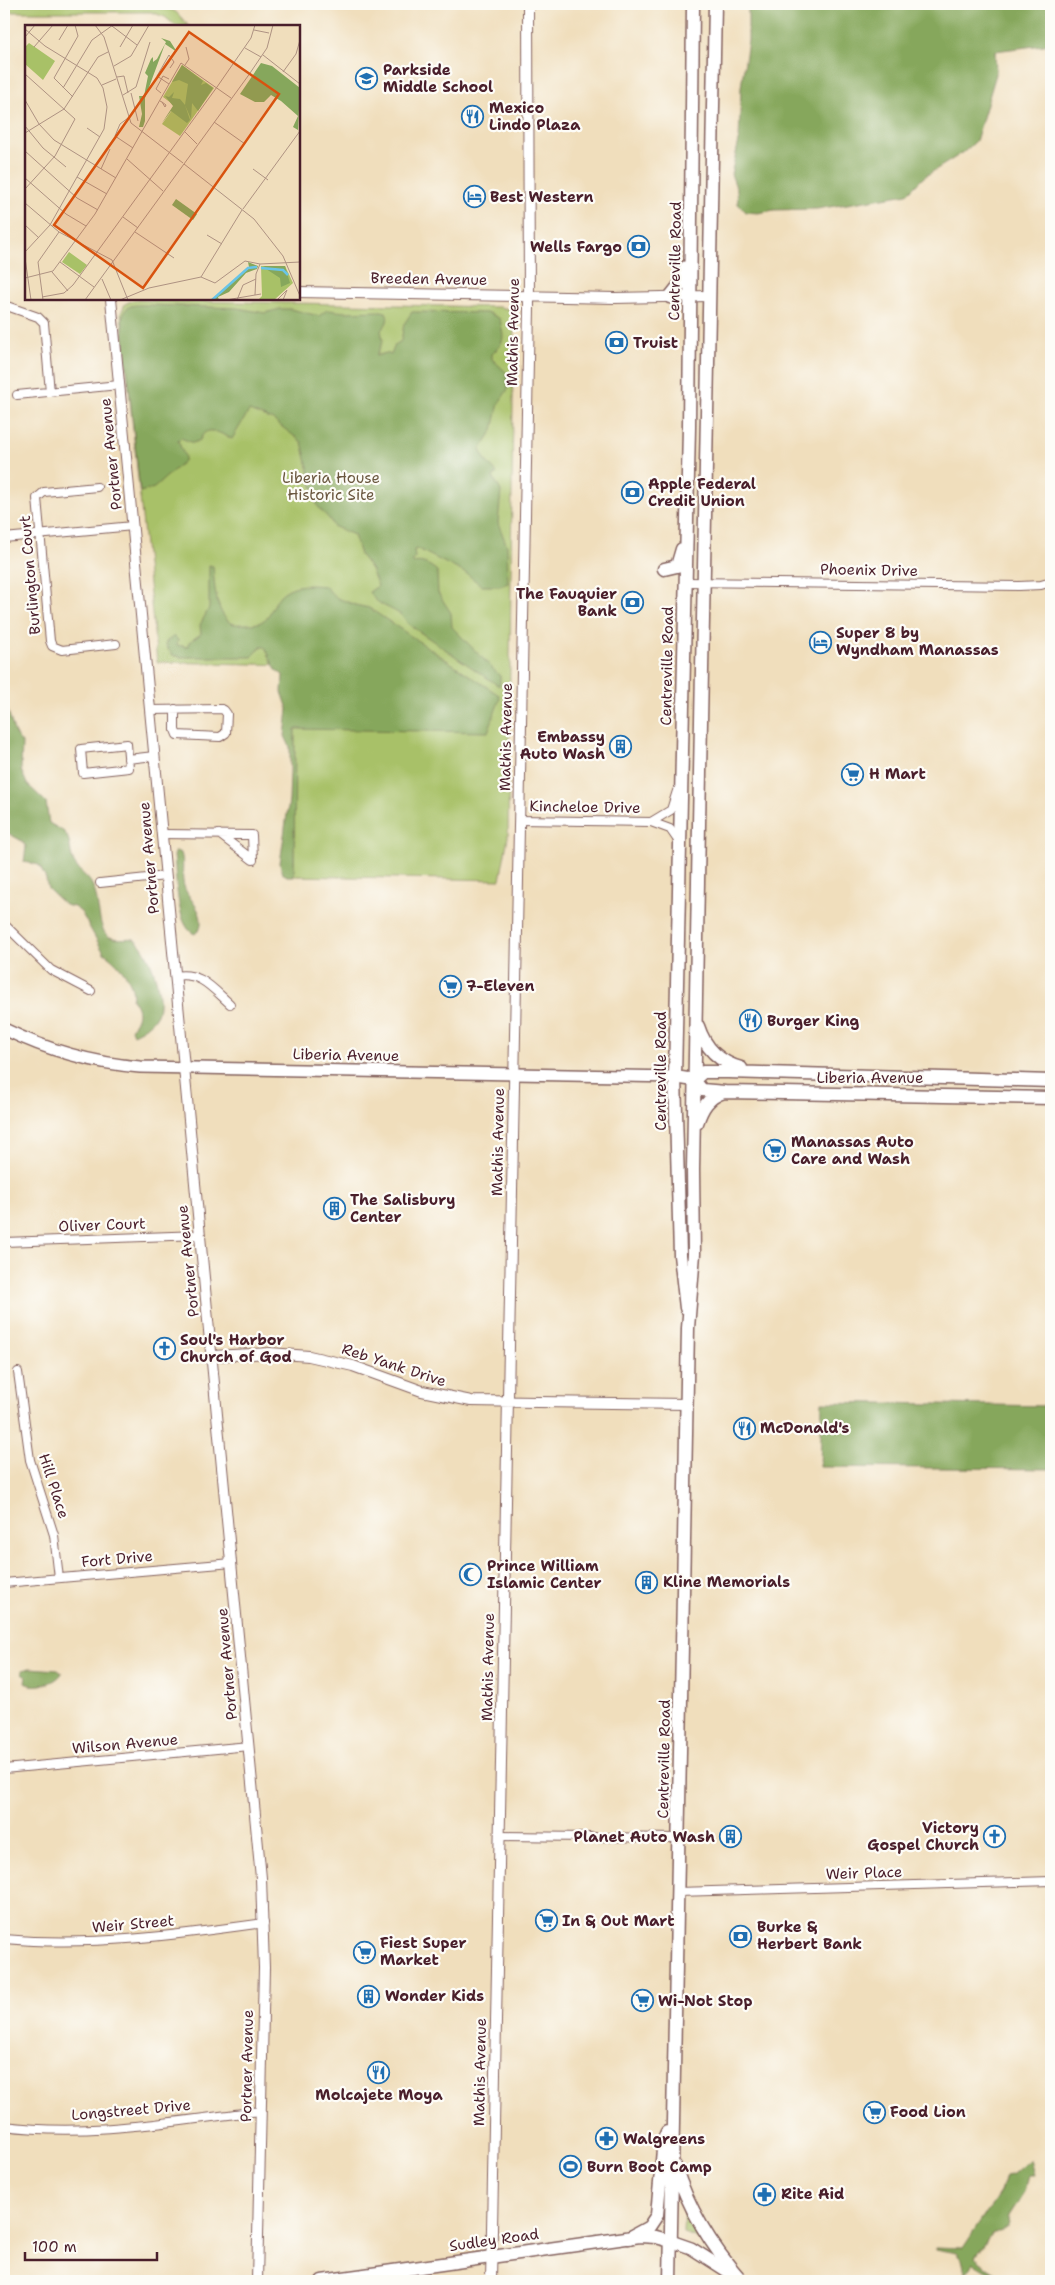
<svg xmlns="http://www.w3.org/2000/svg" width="1055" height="2285" font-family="'Shantell Sans',sans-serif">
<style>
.green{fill:#a8c167;stroke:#797049}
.forest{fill:#86a75c;stroke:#686344}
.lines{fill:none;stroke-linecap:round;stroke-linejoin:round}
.minor-casing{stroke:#84625e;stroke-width:10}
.tertiary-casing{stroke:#84625e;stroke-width:12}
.secondary-casing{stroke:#84625e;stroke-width:14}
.primary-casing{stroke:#84625e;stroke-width:15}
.trunk-casing{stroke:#84625e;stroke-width:15}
.minor{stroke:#fff;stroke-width:8}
.tertiary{stroke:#fff;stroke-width:10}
.secondary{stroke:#fff;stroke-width:11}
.primary{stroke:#fff;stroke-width:12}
.trunk{stroke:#fff;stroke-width:12}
.labels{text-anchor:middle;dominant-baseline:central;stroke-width:4.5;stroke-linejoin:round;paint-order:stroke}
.poi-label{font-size:15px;font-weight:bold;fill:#4a1f2b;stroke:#fdfcf7;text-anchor:start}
.street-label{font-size:15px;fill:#4a1f2b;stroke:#fdfcf7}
.park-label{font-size:15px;fill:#6b5840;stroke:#fdfcf7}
.inset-river{fill:none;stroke:#69c4e7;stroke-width:2.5}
.inset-road{fill:none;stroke:#ae9282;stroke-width:1}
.view{fill:#d8530f;fill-opacity:0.15;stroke:#d8530f;stroke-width:2.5}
.inset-edge{fill:none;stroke:#4a1f2b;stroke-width:2.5}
</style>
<rect width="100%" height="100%" fill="#fdfcf7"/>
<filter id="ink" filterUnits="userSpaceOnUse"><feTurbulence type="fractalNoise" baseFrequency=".02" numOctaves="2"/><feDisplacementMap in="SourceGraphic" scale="10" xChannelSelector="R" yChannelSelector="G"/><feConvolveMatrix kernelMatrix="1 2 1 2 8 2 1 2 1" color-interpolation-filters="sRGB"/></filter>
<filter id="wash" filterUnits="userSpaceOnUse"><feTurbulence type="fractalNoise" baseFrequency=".0096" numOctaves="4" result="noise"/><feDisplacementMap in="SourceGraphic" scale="20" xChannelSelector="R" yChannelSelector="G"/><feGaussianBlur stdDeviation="1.12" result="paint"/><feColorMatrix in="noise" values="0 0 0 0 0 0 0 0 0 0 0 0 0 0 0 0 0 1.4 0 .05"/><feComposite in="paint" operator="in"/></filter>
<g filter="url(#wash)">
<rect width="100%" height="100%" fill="#f0debc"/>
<!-- green -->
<path class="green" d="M4,4H160L176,12L189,26H176L165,17L151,12H4Z
M133,300L499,307L509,309L514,314L508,837L500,880L294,876L295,665L157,662L121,313L125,304Z
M684,2199L705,2240L704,2243L695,2237L683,2233Z"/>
<!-- forest -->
<path class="forest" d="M748,4H1051V44L995,51L996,74L976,141L964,152L924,177L907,194L817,209L774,210L758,213L746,212L738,204L737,190L731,174L739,141L741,87L748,41Z
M147,305L237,308L265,313L280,309H290L319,316L327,310L345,312L381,311L386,312C390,320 386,325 381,330L383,341L376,356L386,353L391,355L395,345L401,341L404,324L412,312L489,313L500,319C503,337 507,340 492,354V359L507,373L508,389L499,403L493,430L480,450L486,461L497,473L493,477L501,491L498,523L507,546L508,583L500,586H482L467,574L418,549L414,550L415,557L412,563C422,561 429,564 437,571L438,593L451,613L452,627L500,676V684L499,686L408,624C400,607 379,610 369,592L378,586L371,569L360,555L354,535L333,526C330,517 322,513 317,505L302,442L273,420L249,411L232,439C221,434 206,423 200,440L193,443L181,438L178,441L185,457L184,461L154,488L140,492L122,319C125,304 133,305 147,305Z
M209,565L213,566C214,581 215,614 231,623C235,625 241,624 246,624C250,624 257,624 261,622C273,616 273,599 284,592C297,583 310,585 325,586L335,597L355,605L369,608L499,695L500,698L488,732L295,729L294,876H287L282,873L280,863L289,800L290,772V747L285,736L288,709L282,692L283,675L276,670L265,647H261L252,657H180L172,655L166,646V642L174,636L178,640L177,645L187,647L189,642L201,634L200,625L209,608Z
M4,698L15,734L22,743L21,770L27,784L46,802L49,823C54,826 58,828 63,831C73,839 68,856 76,866C83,876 89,876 94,889C99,901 98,929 108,936C116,941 126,937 134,939C150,949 165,997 157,1014C152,1024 142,1030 133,1034L131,1029C139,1017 141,1011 132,999C137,984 116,960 104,953L81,912L74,907L65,905L48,889L46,879L39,865L24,862L26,847L22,841L4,831Z
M176,851L181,853C185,864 180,877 185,889C191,902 205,912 200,929L195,934C176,928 176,873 174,855Z
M822,1402L1051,1406V1469L820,1467Z
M30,1668L58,1670L62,1673C57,1683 35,1689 25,1683L26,1677L22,1673V1670Z
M1030,2159L1034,2174H1029L1025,2192L1009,2217L1007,2226L999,2233H994L988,2238L976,2257L985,2267L1008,2281H1002L973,2263L967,2272H965L962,2259L957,2253L936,2249V2247L963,2248L1000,2192L1005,2177L1013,2174Z"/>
</g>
<g filter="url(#ink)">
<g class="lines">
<defs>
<path id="minor" d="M4,305L38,317L44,323L50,392
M17,395L119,385
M97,487L44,492L37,498L50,641L52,646L62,650L116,644
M4,538L133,526
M685,582L1019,586L1041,585L1051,582
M150,710L222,709L224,710L227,714L226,733L220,737L177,735L175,730V709
M127,744L129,768L83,773L81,749Z
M128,759L154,756
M519,820L651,822L670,829L679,842
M651,822L671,810L677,791
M162,834L251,835H252L253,860L219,834
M100,883L166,876
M4,924L51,970L91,991
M175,976C200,971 213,989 230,1004
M4,1242L200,1235
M18,1372L30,1460L54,1535L59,1578
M4,1583L232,1563
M4,1769L249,1746
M499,1836L679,1838
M678,1892L1051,1881
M4,1939C91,1947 178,1935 264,1923
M4,2126C89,2137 175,2121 260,2111"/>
<path id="tertiary" d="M299,292L615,298L709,296
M111,299L261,1878L264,1968L257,2281
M212,1356L270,1353L309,1356L353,1366L422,1391L471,1401L687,1404
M491,2281L529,308L528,4"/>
<path id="secondary" d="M4,1029C47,1050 92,1063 140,1067L675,1077
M671,2241L691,2248L735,2276"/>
<path id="primary" d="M322,2281L640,2236L656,2237L671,2241"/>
<path id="trunk" d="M670,297L681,283L686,267
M664,569L677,566L682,549
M698,1026C705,1048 719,1062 741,1068
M675,1077L694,1080L703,1072H728L1051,1081
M694,1080L702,1090L725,1092L1051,1098
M697,1123C702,1108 708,1097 724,1092
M686,1308L680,1255L675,1077L689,427L693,4
M675,2166C689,2210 711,2246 741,2280
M629,2238L649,2227L657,2215L664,2139L667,2132
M670,2281L688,1328L694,1254L693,1170L699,824L715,4"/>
</defs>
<!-- minor casing -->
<use href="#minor" class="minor-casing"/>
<!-- tertiary casing -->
<use href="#tertiary" class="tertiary-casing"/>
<!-- secondary casing -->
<use href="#secondary" class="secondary-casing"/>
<!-- primary casing -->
<use href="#primary" class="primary-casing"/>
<!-- trunk casing -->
<use href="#trunk" class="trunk-casing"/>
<!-- minor -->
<use href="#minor" class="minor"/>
<!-- tertiary -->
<use href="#tertiary" class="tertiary"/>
<!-- secondary -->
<use href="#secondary" class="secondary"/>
<!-- primary -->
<use href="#primary" class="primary"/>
<!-- trunk -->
<use href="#trunk" class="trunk"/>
</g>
</g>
<!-- icons -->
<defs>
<symbol id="school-ring" viewBox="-11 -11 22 22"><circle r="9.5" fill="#fdfcf7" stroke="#1f6fb2" stroke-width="1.5"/><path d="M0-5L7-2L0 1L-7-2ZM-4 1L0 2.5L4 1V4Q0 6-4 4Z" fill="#1f6fb2"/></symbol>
<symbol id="restaurant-ring" viewBox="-11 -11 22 22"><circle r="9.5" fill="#fdfcf7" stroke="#1f6fb2" stroke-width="1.5"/><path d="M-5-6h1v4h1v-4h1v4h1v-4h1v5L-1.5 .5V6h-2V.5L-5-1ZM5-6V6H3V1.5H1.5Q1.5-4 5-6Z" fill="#1f6fb2"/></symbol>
<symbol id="hotel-ring" viewBox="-11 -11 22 22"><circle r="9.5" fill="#fdfcf7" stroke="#1f6fb2" stroke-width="1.5"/><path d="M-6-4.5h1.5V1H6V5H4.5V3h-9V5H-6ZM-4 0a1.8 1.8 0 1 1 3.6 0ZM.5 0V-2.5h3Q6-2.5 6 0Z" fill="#1f6fb2"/></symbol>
<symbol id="bank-ring" viewBox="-11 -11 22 22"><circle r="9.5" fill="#fdfcf7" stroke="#1f6fb2" stroke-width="1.5"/><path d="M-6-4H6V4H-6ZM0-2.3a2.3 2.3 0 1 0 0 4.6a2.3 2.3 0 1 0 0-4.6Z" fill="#1f6fb2"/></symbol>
<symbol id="building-ring" viewBox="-11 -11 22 22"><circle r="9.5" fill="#fdfcf7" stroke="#1f6fb2" stroke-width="1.5"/><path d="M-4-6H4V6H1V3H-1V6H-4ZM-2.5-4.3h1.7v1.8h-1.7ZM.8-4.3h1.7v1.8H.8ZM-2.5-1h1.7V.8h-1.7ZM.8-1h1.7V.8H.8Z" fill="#1f6fb2"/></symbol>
<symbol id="supermarket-ring" viewBox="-11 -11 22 22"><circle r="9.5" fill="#fdfcf7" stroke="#1f6fb2" stroke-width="1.5"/><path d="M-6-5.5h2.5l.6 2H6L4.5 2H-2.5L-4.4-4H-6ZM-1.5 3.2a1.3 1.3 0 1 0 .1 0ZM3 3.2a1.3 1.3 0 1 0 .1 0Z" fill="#1f6fb2"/></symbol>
<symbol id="church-ring" viewBox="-11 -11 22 22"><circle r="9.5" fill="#fdfcf7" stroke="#1f6fb2" stroke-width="1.5"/><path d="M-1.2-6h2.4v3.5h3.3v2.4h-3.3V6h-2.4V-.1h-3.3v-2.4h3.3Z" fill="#1f6fb2"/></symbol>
<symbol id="mosque-ring" viewBox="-11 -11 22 22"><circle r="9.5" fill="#fdfcf7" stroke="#1f6fb2" stroke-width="1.5"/><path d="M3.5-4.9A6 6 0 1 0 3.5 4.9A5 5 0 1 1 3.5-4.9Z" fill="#1f6fb2"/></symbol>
<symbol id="pharmacy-ring" viewBox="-11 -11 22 22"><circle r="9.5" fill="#fdfcf7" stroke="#1f6fb2" stroke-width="1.5"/><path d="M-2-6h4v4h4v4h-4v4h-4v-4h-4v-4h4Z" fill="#1f6fb2"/></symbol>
<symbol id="stadium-ring" viewBox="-11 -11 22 22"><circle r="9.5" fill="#fdfcf7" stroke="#1f6fb2" stroke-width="1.5"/><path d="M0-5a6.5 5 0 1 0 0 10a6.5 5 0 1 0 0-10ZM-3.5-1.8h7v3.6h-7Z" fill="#1f6fb2"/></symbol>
</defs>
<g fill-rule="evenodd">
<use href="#school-ring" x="354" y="66" width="25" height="25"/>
<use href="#restaurant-ring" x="460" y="104" width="25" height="25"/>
<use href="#hotel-ring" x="462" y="184" width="25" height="25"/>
<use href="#bank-ring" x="626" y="234" width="25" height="25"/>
<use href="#bank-ring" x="604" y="330" width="25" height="25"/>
<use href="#bank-ring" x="620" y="480" width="25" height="25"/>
<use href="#bank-ring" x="620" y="590" width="25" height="25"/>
<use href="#hotel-ring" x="808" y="630" width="25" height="25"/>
<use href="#building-ring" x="608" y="734" width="25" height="25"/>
<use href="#supermarket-ring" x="840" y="762" width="25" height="25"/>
<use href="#supermarket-ring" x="438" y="974" width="25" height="25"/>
<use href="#restaurant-ring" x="738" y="1008" width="25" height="25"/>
<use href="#supermarket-ring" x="762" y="1138" width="25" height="25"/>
<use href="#building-ring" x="322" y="1196" width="25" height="25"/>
<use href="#church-ring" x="152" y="1336" width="25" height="25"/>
<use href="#restaurant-ring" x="732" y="1416" width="25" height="25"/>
<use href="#mosque-ring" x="458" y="1562" width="25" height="25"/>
<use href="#building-ring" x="634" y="1570" width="25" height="25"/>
<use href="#building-ring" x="718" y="1824" width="25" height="25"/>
<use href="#church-ring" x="982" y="1824" width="25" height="25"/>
<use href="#supermarket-ring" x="534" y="1908" width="25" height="25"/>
<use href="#bank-ring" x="728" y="1924" width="25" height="25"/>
<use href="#supermarket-ring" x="352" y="1940" width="25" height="25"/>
<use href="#building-ring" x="356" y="1984" width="25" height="25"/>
<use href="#supermarket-ring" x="630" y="1988" width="25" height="25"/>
<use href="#restaurant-ring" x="366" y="2060" width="25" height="25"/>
<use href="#supermarket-ring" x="862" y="2100" width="25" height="25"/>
<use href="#pharmacy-ring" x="594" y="2126" width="25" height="25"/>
<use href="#stadium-ring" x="558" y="2154" width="25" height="25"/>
<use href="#pharmacy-ring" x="752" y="2182" width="25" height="25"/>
</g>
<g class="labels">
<!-- poi labels -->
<g class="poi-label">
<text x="383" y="70">Parkside<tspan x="383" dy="17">Middle School</tspan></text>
<text x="489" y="108">Mexico<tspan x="489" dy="17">Lindo Plaza</tspan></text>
<text x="490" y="197">Best Western</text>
<text x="622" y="247" text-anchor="end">Wells Fargo</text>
<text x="633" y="343">Truist</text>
<text x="648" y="484">Apple Federal<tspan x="648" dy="17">Credit Union</tspan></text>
<text x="617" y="594" text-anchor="end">The Fauquier<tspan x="617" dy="17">Bank</tspan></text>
<text x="836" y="633">Super 8 by<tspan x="836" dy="17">Wyndham Manassas</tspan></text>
<text x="605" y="737" text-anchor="end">Embassy<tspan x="605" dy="17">Auto Wash</tspan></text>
<text x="869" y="774">H Mart</text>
<text x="466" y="986">7-Eleven</text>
<text x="767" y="1021">Burger King</text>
<text x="791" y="1142">Manassas Auto<tspan x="791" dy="17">Care and Wash</tspan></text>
<text x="350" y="1200">The Salisbury<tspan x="350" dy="17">Center</tspan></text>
<text x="180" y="1340">Soul's Harbor<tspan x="180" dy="17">Church of God</tspan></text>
<text x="760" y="1428">McDonald's</text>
<text x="487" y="1566">Prince William<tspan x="487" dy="17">Islamic Center</tspan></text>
<text x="663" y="1582">Kline Memorials</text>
<text x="979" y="1828" text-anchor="end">Victory<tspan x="979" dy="17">Gospel Church</tspan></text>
<text x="715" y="1837" text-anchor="end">Planet Auto Wash</text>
<text x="562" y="1921">In &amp; Out Mart</text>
<text x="757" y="1927">Burke &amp;<tspan x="757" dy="17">Herbert Bank</tspan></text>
<text x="380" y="1943">Fiest Super<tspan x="380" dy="17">Market</tspan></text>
<text x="385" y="1996">Wonder Kids</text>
<text x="658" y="2001">Wi-Not Stop</text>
<text x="379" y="2095" text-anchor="middle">Molcajete Moya</text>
<text x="890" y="2112">Food Lion</text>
<text x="623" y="2139">Walgreens</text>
<text x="587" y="2167">Burn Boot Camp</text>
<text x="781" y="2194">Rite Aid</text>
</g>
<!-- street labels -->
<g class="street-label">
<text transform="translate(675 261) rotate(-89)">Centreville Road</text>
<text transform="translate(429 279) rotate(1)">Breeden Avenue</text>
<text transform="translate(513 332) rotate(-89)">Mathis Avenue</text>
<text transform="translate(111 454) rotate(-96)">Portner Avenue</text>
<text transform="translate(869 570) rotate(1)">Phoenix Drive</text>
<text transform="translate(30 575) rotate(-95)">Burlington Court</text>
<text transform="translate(667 666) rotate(-89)">Centreville Road</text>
<text transform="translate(506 737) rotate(-89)">Mathis Avenue</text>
<text transform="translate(585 807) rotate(1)">Kincheloe Drive</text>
<text transform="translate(149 858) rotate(-95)">Portner Avenue</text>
<text transform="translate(346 1055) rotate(1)">Liberia Avenue</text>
<text transform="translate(661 1071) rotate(-90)">Centreville Road</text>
<text x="870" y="1078">Liberia Avenue</text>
<text transform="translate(498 1142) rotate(-89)">Mathis Avenue</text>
<text transform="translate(102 1225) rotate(-2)">Oliver Court</text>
<text transform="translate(188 1261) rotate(-96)">Portner Avenue</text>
<text transform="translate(394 1365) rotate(18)">Reb Yank Drive</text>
<text transform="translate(54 1486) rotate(72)">Hill Place</text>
<text transform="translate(117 1559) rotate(-5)">Fort Drive</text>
<text transform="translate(227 1664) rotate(-95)">Portner Avenue</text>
<text transform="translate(488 1667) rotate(-89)">Mathis Avenue</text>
<text transform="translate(125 1744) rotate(-5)">Wilson Avenue</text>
<text transform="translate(664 1759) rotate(-89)">Centreville Road</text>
<text transform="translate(864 1873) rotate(-2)">Weir Place</text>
<text transform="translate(133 1924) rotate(-5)">Weir Street</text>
<text transform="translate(247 2066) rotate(-89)">Portner Avenue</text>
<text transform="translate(480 2072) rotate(-89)">Mathis Avenue</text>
<text transform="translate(131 2110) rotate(-5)">Longstreet Drive</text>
<text transform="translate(494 2240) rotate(-8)">Sudley Road</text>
</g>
<!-- park labels -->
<g class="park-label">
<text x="331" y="478">Liberia House<tspan x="331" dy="17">Historic Site</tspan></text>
</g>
</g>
<!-- overview -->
<g transform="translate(25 25)">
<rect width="275" height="275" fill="#f0debc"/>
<path d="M4,18L30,36L18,55L0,39V22ZM157,40L189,63L155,111L137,99L150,81L138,72ZM44,227L62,240L55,249L37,237ZM236,241H260L268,258L249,275H233L237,271Z" fill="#a8c167"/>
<path d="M136,13L145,16L152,27L140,19L120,73V96L118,102H114L117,89L114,71H119L123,51L120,48L126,34L128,32V37L132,34L141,17ZM236,38L247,41L275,63L273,105L268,102L273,91L256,76L246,70L239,77H230L215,69ZM157,40L178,56L176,60L181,58L188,63L173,86L167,78L166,94L160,80L163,59L154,55L147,57ZM149,67L147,73L155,74L160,80L165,95L162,98L146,86L137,98L148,81L140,71L144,72ZM151,174L172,189L168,195L147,180ZM223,237L233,241L232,244L221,248L204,267L193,272L194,275H187L224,242ZM240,241H260L265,258L256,262L255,253L238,242Z" fill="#86a75c"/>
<path class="inset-river" d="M236,243L258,245L263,250M187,275L223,243L232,242"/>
<path class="inset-road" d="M70,0L79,12L106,98L158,138M87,1L112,20M0,4L20,21L72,53L78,63L82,82L79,104L25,200L0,227M229,5L244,8M0,12L10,0M34,15L43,0M9,22L28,0M95,22L108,0M220,23L236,32M238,30L275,59M160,40L164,34L161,22M89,41L106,31L124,0M258,47L271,29L275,15M0,49L50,94L30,131L0,164M92,52L99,51L103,68M144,59L132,51L144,30L149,37L145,43M77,60L91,54M38,63L67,15L88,0M106,68L113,96M136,68L131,64L138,51L144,54M98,70L111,62L125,17M48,72L29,53L53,11L50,0M0,75L14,99L29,115L91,153M135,76L137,77L141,80L140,82L137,77M103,93L95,99L90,111L108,123M189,97L220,119M0,101L18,123L41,142M62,103L75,112M160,107L172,119M0,108L39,84L73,32L83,27M0,126L52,173L73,185M102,134L138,166M159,139L229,194L258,231L275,271M76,144L85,124M228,144L243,155M52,152L82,169M0,153L41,189L61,201M0,178L34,207L87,235L103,275M218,184L275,106M98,192L113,203M0,200L14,213M110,207L149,233M182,210L197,219M0,233L6,275M35,237L69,262M27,247L43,266M176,252L190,258L220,236L235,239L275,237M0,253L28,246L70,189L156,38L206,73M77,254L86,275M230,270L231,249L235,239M17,272L39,268L48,260L192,62L226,13L230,0M18,275L13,237L34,207M60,275L223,51L242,23L248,0M95,275L124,263L176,252L217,185M201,275L236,269M212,275L218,260L231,254M252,275L262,265L258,275"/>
<path class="view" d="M164,7L254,69L118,263L29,200Z"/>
<rect width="275" height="275" class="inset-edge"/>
</g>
<!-- margin -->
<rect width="1055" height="2285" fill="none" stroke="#fdfcf7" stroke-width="20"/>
<!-- scale -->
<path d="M25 2252v8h132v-8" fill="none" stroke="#4a1f2b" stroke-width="2.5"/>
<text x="32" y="2252" font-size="15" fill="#4a1f2b" stroke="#fdfcf7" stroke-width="4" paint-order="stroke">100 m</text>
</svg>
